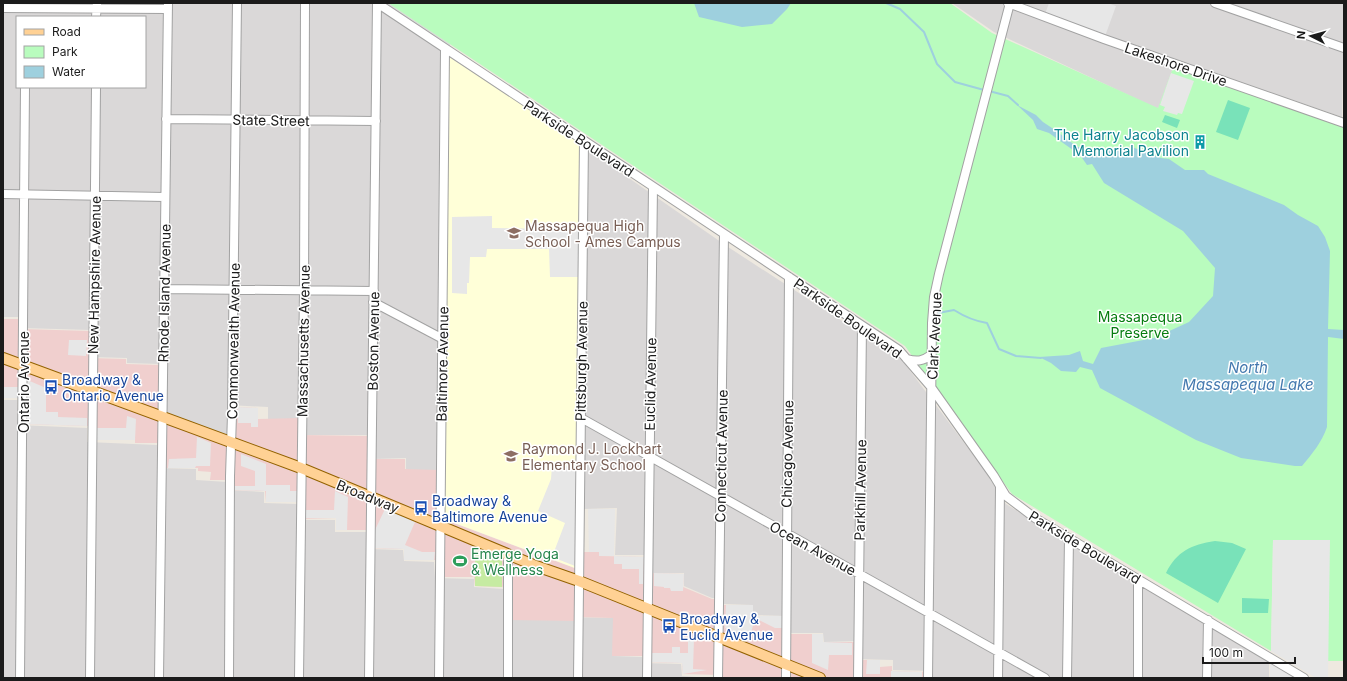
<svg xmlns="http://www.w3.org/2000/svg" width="1347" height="681" font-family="Inter,sans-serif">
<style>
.residential{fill:#dad8d8;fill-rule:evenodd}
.commercial{fill:#f0cfce}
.education{fill:#ffffd8}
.grass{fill:#c6eba2}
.park{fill:#b9fcbe}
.pitch{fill:#79e2b9}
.parking{fill:#e7e7e7}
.water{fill:#9ed0de}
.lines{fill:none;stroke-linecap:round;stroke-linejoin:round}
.stream{stroke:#9ed0de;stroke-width:2}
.minor-casing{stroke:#a2a2a2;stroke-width:10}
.major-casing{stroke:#936200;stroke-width:12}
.minor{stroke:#fff;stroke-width:8}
.major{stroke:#ffd194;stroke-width:10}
.labels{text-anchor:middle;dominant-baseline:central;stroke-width:3;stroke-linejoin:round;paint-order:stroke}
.street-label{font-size:14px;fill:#1b1b1b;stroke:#fff}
.culture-label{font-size:14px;fill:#0d838f;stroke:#fff;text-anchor:end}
.education-label{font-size:14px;fill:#785e54;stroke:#fff;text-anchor:start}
.park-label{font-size:14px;fill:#067d10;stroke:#fff}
.transit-label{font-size:14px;fill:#164399;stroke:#fff;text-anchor:start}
.leisure-label{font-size:14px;fill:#27864d;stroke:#fff;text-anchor:start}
.water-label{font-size:15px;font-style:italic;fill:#4479af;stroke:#fff}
</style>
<rect width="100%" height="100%" fill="#eee9e0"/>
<!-- residential -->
<path class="residential" d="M3,3H388L450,44L439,470L406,471V458L373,459L374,435H298L268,423V407L229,405V436L159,411L160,364L127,363V358L91,357V330L22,328V317H3ZM17,17H145V87H17Z
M952,3H1344L1342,117L1176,60L1158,109L994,32Z
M587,149L728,247L902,360L983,468L1006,504L1073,546L1269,662V678H931V671L893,670V660L856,659V641L824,642L823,633H787V616L753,615V605L724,604V598H712L684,586V573H647V555H615L617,508L583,509Z
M3,400H17L18,425L87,428V442L157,445V468L196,469V480L227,482V490L264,492V503L297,504V520H335V532H366V549L403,550L404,561L434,562L435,578L474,579V587L503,589V617L514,616L614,618L613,656L642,657L643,663L681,664L682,676L712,678H3Z"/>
<!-- commercial -->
<path class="commercial" d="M3,319H21L22,329L90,331V358L126,359V364L160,365V411L229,436V407H238L258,408V419L300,418V435L371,436L369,459H405V469L439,470L443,519L577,569L578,552H600V556L647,557L646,573L684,574L683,587L712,599H722V605H753V616H786L785,634H823V642H855V660H880V667L892,666V671L922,672L926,670V678H721L720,675L683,674L682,663L645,662V656H612L613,618L577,617V621L506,620V587L475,586L474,577H437L436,560H404V549L368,548V530H336V518L298,519L299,502H266L265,491L229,490L230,480H210L211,472L198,471V468H159V443H135V440H90V426L25,424L20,398H3Z"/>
<!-- education -->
<path class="education" d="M449,57L582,142L579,393L575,568L444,519Z"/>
<!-- grass -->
<path class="grass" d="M475,550L502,561V587L475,586Z"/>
<!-- park -->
<path class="park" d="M388,3H950L992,33L1158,108L1174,65L1344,125V661H1327L1273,540L1271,651L1012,494L905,346Z"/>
<!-- pitch -->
<path class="pitch" d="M1228,100L1250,108L1238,140L1216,132Z
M1165,115L1180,120L1177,128L1162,122Z
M1215,541L1232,543L1246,549L1218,603L1166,573C1177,551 1191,545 1215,541Z
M1242,598L1269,599L1268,613H1242Z"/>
<!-- parking -->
<path class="parking" d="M1049,3H1107L1116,6L1104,39L1044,17Z
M1171,73L1194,81L1182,114L1178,113L1177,115L1163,111L1165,107L1160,105Z
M492,216V228L580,229L579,277H550L549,249H487L486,257H470L469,283H467V294L452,293V217Z
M69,340H87L86,356L68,355Z
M3,372L4,373V387H18V398H3Z
M25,379L46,388V412H58V417L87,418V426L25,424Z
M238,407L258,408V427H251V423H238Z
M127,416L136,419L135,440H97V428H126Z
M197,437L211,443L210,466H196L195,468H168L169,459L196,458Z
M241,454L266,464V485H290V491H297V502H266V491L235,490V486H255V471L241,466Z
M552,466H577L575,566L552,557L565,523L538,511L551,479Z
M335,491L348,497L347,530H336V518H305V510H334Z
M385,509L415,522L405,545L422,552H435L434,560H404V549L375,548V530Z
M588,509H615L614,556L644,557L643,584H639V569H622V564H614V556H599V552H589Z
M1273,540H1330L1328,678H1316L1271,651Z
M654,573L684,574L683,591H671L670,588H664V587L654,586Z
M726,605H753V616H782V628H775L755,618L751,633L748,636L725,628Z
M812,634H823V642L852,643V655H829L828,670L812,663Z
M688,639H694L693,669L707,670L683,674L682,663L652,662V653H672V647H680V653H688Z
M867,660H880V674H866Z
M1270,661L1298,678H1270Z
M891,671L922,672V678H891Z"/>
<!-- water -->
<path class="water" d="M694,3H791L787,9L772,24L742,27L699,17Z
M1017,105L1036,115L1043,122L1055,130L1076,146L1094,154L1100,150L1132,147L1161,158L1169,159L1185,170H1204L1208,174L1284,205L1298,215L1318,226L1325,237L1330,251L1328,329L1344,330V339L1328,337L1327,427C1322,442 1312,454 1302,466H1295L1241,458L1196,440L1100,388L1092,370L1080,367L1076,372L1061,371L1051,363L1039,357L1069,355L1080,351L1083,361L1093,364L1101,348L1154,338L1189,322L1213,296L1215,268L1183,231L1104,183L1092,164L1087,165L1080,155L1049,133L1037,129L1033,120Z"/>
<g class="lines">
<!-- stream -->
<path class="stream" d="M886,3L900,9L924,32L937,64L955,82L984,90
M989,91L1008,96L1018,105
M938,313L954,310C965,317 974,321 987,323L999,349L1016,356L1041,358"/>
<defs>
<path id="minor" d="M377,3L899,350L931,387L994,476L1006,496L1035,518L1304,678
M1008,3L1104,39L1344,123
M1215,3L1344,48
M3,8L168,9
M96,17L97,3
M166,119L376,121
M3,194L165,197
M164,289L374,291
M373,302L443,339
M907,359C917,362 923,361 931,355
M581,418L1045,678
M20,678L25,87
M90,678L96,87
M159,678L168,3
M229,678L230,476L232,415L237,3
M299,678L304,290L305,3
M369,678L377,3
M439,678L445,50
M508,678V555
M578,678L584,141
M647,678L653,187
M718,678L724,234
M786,678L789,277
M858,678L862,326
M928,678L932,323L934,297L939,274L1010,3
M998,678L1000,487
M1067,678L1069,538
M1138,678V579
M1207,678L1208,620"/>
<path id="major" d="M3,358L301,468L371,497L536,566L579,581L820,678"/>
</defs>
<!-- minor casing -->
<use href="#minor" class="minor-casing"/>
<!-- major casing -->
<use href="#major" class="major-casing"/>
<!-- minor -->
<use href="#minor" class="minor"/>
<!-- major -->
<use href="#major" class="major"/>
</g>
<!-- icons -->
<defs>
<symbol id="building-bare" viewBox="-9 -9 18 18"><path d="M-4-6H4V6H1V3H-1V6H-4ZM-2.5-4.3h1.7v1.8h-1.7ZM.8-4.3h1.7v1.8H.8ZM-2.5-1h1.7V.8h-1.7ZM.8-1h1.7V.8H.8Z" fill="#0f9aa8" stroke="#fff" stroke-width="2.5" paint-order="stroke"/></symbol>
<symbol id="school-bare" viewBox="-9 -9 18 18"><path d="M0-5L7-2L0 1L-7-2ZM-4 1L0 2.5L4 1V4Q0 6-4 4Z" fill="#8d6e63" stroke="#fff" stroke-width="2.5" paint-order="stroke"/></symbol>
<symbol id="bus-bare" viewBox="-9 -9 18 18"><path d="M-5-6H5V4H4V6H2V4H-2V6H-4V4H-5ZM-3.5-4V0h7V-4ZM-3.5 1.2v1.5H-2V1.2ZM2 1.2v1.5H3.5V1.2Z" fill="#1a4fb4" stroke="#fff" stroke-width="2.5" paint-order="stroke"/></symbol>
<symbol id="stadium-bare" viewBox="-9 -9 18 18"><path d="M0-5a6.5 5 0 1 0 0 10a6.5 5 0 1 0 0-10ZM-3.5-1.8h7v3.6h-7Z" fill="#2e9e5b" stroke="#fff" stroke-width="2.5" paint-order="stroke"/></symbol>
</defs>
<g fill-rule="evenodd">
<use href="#building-bare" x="1190" y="132" width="20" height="20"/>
<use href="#school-bare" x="504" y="223" width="20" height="20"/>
<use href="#bus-bare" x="41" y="377" width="20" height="20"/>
<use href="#school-bare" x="501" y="446" width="20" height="20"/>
<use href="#bus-bare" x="411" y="498" width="20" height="20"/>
<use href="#stadium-bare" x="450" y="551" width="20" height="20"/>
<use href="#bus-bare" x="659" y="616" width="20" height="20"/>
</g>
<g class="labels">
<!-- street labels -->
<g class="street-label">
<text transform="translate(1176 64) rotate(19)">Lakeshore Drive</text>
<text transform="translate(271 120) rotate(1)">State Street</text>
<text transform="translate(579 138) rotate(33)">Parkside Boulevard</text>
<text transform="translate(94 275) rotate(-89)">New Hampshire Avenue</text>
<text transform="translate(164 293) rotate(-89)">Rhode Island Avenue</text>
<text transform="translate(848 318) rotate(35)">Parkside Boulevard</text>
<text transform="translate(934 336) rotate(-87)">Clark Avenue</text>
<text transform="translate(233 341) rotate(-89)">Commonwealth Avenue</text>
<text transform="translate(303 341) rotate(-89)">Massachusetts Avenue</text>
<text transform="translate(373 341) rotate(-89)">Boston Avenue</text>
<text transform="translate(581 361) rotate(-89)">Pittsburgh Avenue</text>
<text transform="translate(442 364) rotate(-89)">Baltimore Avenue</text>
<text transform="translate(23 382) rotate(-90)">Ontario Avenue</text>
<text transform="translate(650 384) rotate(-89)">Euclid Avenue</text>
<text transform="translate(787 454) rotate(-89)">Chicago Avenue</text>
<text transform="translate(721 456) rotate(-89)">Connecticut Avenue</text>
<text transform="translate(860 490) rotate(-89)">Parkhill Avenue</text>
<text transform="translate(368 496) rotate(22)">Broadway</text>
<text transform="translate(1085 547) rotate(31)">Parkside Boulevard</text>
<text transform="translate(813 548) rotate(29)">Ocean Avenue</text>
</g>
<!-- culture labels -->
<g class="culture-label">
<text x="1189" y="134">The Harry Jacobson<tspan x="1189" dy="16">Memorial Pavilion</tspan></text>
</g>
<!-- education labels -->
<g class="education-label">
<text x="525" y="225">Massapequa High<tspan x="525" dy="16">School - Ames Campus</tspan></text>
<text x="522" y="448">Raymond J. Lockhart<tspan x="522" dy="16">Elementary School</tspan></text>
</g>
<!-- park labels -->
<g class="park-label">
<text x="1140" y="316">Massapequa<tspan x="1140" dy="16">Preserve</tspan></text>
</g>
<!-- transit labels -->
<g class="transit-label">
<text x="62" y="379">Broadway &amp;<tspan x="62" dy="16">Ontario Avenue</tspan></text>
<text x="432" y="500">Broadway &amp;<tspan x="432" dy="16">Baltimore Avenue</tspan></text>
<text x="680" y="618">Broadway &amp;<tspan x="680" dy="16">Euclid Avenue</tspan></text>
</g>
<!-- leisure labels -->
<g class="leisure-label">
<text x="471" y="553">Emerge Yoga<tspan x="471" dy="16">&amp; Wellness</tspan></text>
</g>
<!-- water labels -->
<g class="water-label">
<text x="1248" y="367">North<tspan x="1248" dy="17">Massapequa Lake</tspan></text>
</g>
</g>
<!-- border -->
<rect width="1347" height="681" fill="none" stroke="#1b1b1b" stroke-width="8"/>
<!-- legend -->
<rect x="16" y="16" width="130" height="72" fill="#ffffff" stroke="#a4a4a4"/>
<rect x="24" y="29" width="20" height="6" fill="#ffd194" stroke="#a4a4a4"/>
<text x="52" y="36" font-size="12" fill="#1b1b1b">Road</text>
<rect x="24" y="46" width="20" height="12" fill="#b9fcbe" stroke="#a4a4a4"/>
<text x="52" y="56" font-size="12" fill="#1b1b1b">Park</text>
<rect x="24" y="66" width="20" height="12" fill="#9ed0de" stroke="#a4a4a4"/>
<text x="52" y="76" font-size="12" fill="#1b1b1b">Water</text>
<!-- north arrow -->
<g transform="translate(1311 36) rotate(276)" stroke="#ffffff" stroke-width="3" paint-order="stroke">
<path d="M0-3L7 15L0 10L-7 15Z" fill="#1b1b1b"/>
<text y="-6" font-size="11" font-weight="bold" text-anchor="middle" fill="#1b1b1b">N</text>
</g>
<!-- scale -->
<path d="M1203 657v6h92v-6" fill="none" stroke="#1b1b1b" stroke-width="2"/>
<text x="1209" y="657" font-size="12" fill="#1b1b1b" stroke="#ffffff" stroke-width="3" paint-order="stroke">100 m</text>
</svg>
